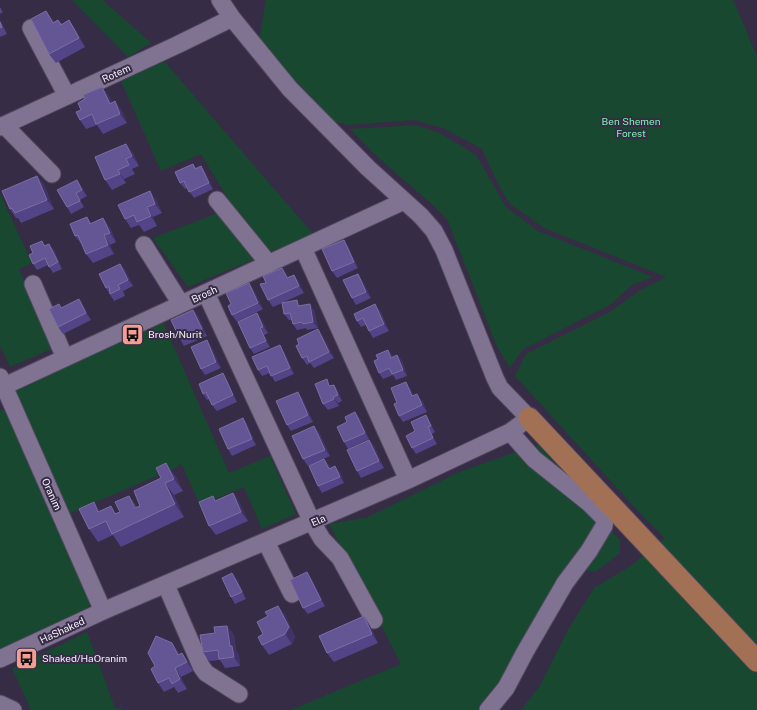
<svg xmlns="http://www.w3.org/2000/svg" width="757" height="710" font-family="'Public Sans',sans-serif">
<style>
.green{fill:#18482f}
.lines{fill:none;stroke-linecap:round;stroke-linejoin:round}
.minor-casing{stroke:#51485d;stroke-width:19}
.major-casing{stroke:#51485d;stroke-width:23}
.minor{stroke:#7f7391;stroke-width:17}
.major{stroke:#a27155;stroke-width:21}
.wall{fill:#534387}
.shaded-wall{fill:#413267}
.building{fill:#645594;stroke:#7b6ea4}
.labels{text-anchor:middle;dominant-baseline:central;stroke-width:4;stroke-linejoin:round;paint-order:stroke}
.street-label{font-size:10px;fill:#f4effd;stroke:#372c45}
.park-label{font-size:10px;fill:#79f6b3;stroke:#372c45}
.poi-label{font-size:10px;fill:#f4effd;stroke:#372c45;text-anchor:start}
</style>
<rect width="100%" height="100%" fill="#372c45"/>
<!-- green -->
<path class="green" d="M72,0H103L151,43L128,57Z
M266,0H733L757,56V710H521L539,687L569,628L594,588L632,565L665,538L638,511L515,376L526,354L608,313L639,291L666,277L544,228L509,203L497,182L482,149L443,128L414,120L348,125L326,119L259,41Z
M164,61L313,234L188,287L153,238L233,207L201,154L161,171L121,81Z
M416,125L440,133L476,155L506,207L538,231L653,277L632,285L610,305L522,350L510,368L497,347L447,219L435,207L372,152L350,129Z
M0,194L32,263L19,269L54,348L10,367L0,345Z
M163,322L229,473L270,456L296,514L262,529L244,487L200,505L182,465L68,514L12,387Z
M0,409L6,412L89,596L90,604L86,611L0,650Z
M539,444L590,507L620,540V553L595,572L576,568L511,667L485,704L479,710H290L401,664L329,524L368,517L459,472Z
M87,632L115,708L126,710H31L12,668Z"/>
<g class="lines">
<defs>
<path id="minor" d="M31,28L67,96
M4,125L52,174
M0,127L177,45L232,18
M217,200L269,264
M144,245L181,304
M303,248L408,480
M33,284L65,358
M206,293L312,522L322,539L340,558L374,620
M0,377L103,611
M0,388L404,201
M266,542L292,594
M166,585L201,666L206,673L239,694
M0,659L103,611L408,480L510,432L529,418L500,388L495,378L444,250L434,231L421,216L368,168L290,89L232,18L220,0
M0,704L13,710
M488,710L506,688L525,652L565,583L589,551L604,526L605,519L589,503L534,459L510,432"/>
<path id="major" d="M529,418L757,661"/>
</defs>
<!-- minor casing -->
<use href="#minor" class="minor-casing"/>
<!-- major casing -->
<use href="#major" class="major-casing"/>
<!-- minor -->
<use href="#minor" class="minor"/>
<!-- major -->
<use href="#major" class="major"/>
</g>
<!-- wall -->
<path class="wall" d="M0,7L3,12L0,14Z
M46,11L54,22L58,20L62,24L69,20L76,30L85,47L56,63L49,54Z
M0,20L7,34L0,37Z
M102,87L109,96L112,103L115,101L122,111L127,123L103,134L97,125L86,129L80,120L81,110L85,99Z
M133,153L139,166L132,169L135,174L124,179L126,183L112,190L105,180L95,157Z
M193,164L196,168L201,166L205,172L213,189L194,198L187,188L185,189L180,183Z
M37,176L44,185L54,209L21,223L18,218H16L10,209Z
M77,180L81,186L87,196L80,200L84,207L71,214L67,207Z
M150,191L156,200L162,213L153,217L157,226L144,232L139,225L131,228L125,219Z
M87,217L91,223L103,218L110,228L116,242L110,245L114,254L93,263L86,254L82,245L75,236Z
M42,241L45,246L54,250L62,269L53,273L48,265L37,270L33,264V253Z
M348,246L358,268L337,278L332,271Z
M120,264L125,270L133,286L123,291L125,296L114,301L106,288Z
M282,268L288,277L294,275L298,281L304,293L282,303L301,305L314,310L318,328L307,330L306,328L297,330L293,324L292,320H289L284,314L282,303L273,307L268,300L266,283Z
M358,274L362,280L371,298L356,305L352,298Z
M249,283L253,289L263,309L237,322L232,315L231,304Z
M83,306L91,320L63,334L58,327L61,308Z
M193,310L198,316L207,336L184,346L180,339Z
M380,310L389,331L373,338L369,331L366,325L361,327L357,321Z
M262,320L268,333L264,335L270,347L254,354L250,348Z
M322,335L334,358L314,368L310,363L307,365L302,358Z
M211,346L221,368L205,375L201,369Z
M284,351L294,374L275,382L270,373L262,376L258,370Z
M397,355L402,361L407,376L396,380L393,375L383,379L379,373L393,357Z
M227,380L237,402L217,411L212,405L209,399L207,400L203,394Z
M410,388L413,395L422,400L427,412L403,422L399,416L397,403Z
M338,391L342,401L338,403L339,406L328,410L323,404Z
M302,398L313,422L291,431L287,425Z
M355,412L360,419L369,439L348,449L344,442L347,422Z
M243,418L247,424L256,445L232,456L228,449Z
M430,422L435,432L432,434L437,444L416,454L412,448Z
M319,432L330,456L308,466L303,459Z
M369,440L374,446L384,468L361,478L357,471Z
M329,465L330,468L340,472L344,483L322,493L318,486Z
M175,475L183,491L174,495L184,517L121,547L113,535L98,542L89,529L100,511L117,513L120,512L129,496L137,507L140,506L134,491Z
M233,493L239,502L248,521L216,535L209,526Z
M311,578L325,606L308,614L303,608Z
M237,579L246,599L235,604L231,597Z
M278,606L285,615L295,637L292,644L269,655L262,645L263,634L268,616Z
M364,616L370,626L378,643L334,662L327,653Z
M227,626L234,635L236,651L239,655L240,666L225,668L220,660L209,661L203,652L215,633Z
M172,643L180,655L189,663L193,671L181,677L187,689L178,693L174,687L164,692L158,683L155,666Z"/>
<!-- shaded-wall -->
<path class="shaded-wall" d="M46,11L53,20L59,32L53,23Z
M0,20L7,34L0,22Z
M69,20L76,30L85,47L79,38Z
M102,87L109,96L116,113L110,104Z
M115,101L122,111L127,123L120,114Z
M126,144L133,153L139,166L132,156Z
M201,166L205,172L213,189L209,183Z
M118,170L124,179L126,183L120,174Z
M37,176L44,185L54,209L47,200Z
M77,180L81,186L87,196L82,190Z
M150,191L156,200L162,213L155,204Z
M147,207L153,217L157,226L151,216Z
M103,218L110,228L116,242L110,233Z
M104,235L110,245L114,254L108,245Z
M344,240L348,246L358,268L354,262Z
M49,244L54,250L62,269L58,262Z
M120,264L125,270L133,286L128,280Z
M282,268L287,274L292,284L287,278Z
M358,274L362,280L371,298L366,292Z
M294,275L298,281L304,293L299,286Z
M249,283L253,289L263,309L258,303Z
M79,299L91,320L86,313Z
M297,300L301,306H298Z
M310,304L314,310L318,328L313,322Z
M375,304L380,310L389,331L384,324Z
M193,310L198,316L207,336L202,329Z
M257,313L262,320L268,333L263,327Z
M260,328L264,335L270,347L266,341Z
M318,329L322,335L334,358L329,352Z
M207,340L211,346L221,368L216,362Z
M280,345L284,351L294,374L290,368Z
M388,350L393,356L396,364L391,358Z
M397,355L402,361L407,376L403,370Z
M223,373L227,380L237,402L233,395Z
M406,382L410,388L416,402L412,396Z
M334,385L338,391L342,401L338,395Z
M298,392L302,398L313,422L308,415Z
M417,394L422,400L427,412L422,405Z
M333,397L338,403L339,406L334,399Z
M355,412L360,419L369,439L365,433Z
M426,415L430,422L435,432L431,426Z
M243,418L247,424L256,445L252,439Z
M314,426L319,432L330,456L325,450Z
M428,427L432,434L437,444L433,438Z
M369,440L374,446L384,468L379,461Z
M324,459L329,465L333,475L329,469Z
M166,463L175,475L183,491L174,479Z
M335,466L340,472L344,483L340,477Z
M165,483L174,495L184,517L175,504Z
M233,493L239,502L248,521L241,512Z
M129,496L137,508L143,521L135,508Z
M94,502L102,514L98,512Z
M307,572L311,578L325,606L321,600Z
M232,573L237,579L246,599L242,592Z
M278,606L285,615L295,637L292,644L285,634Z
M364,616L370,626L378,643L372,634Z
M227,626L234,635L236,651L239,655L240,666L234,657L230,646Z
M172,643L178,652L185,665L178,655Z
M182,653L189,663L193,671L187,662Z
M175,668L181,677L187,689L180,679Z"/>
<!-- building -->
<path class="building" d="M46,11L53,23L58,20L61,25L69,20L79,38L49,54L31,19Z
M0,22L2,27L0,28Z
M102,87L110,104L115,101L120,114L96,124L92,114L80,120L76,112L81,110L78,103L85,99L83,95Z
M126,144L132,156L126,159L129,165L118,170L120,174L105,180L95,157Z
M193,164L195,169L201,166L209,183L189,192L184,181L180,183L175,172Z
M37,176L47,200L15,213L12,208L10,209L2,191Z
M77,180L82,190L76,193L80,201L67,207L57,190Z
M150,191L155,204L147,207L151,216L137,222L134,215L125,219L118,205Z
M87,217L90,224L103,218L110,233L104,235L108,245L86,254L78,235L75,236L70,224Z
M344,240L354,262L332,271L322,249Z
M42,241L44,246L49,244L58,262L49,267L45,258L33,264L29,255L33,253L30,246Z
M120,264L128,280L118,285L120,289L110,294L109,286L106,288L99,274Z
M282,268L287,278L294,275L299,286L268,300L260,284L266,283L263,276Z
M358,274L366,292L352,298L343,280Z
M249,283L258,303L232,315L228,306L231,304L226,293Z
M79,299L86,313L58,327L49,309L59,304L61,308Z
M297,300L298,306L310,304L313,322L303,324L302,322L293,324L290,313L284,314L282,303Z
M375,304L384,324L369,331L363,318L357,321L354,314Z
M193,310L202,329L180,339L171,320Z
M257,313L263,327L260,328L266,341L250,348L238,322Z
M318,329L329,352L309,362L307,356L302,358L296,346L299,344L297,339Z
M207,340L216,362L201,369L191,347Z
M280,345L290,368L271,376L267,366L258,370L252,357Z
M388,350L391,358L397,355L403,370L392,374L389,368L379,373L374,361L378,359L376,355Z
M223,373L233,395L212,405L206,392L203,394L199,384Z
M327,379L329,386L334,385L338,395L333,397L334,399L323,404L315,384Z
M406,382L412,396L417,394L422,405L399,416L394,404L397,403L391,388Z
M298,392L308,415L287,425L276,401Z
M355,412L365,433L344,442L337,427L347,422L345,417Z
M426,415L431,426L428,427L433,438L412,448L406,436L415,431L411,422Z
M243,418L252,439L228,449L219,429Z
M314,426L325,450L303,459L292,436Z
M369,440L379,461L357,471L347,450Z
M324,459L329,469L335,466L340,477L318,486L309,466Z
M166,463L174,479L165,483L175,504L112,534L106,521L89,529L79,509L94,502L98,512L111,506L115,514L120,512L115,502L129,496L135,508L140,506L134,491L161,478L156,468Z
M233,493L241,512L209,526L199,502L213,496L215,501Z
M307,572L321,600L303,608L290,580Z
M232,573L242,592L231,597L222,578Z
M278,606L289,627L285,634L262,645L258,637L263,634L257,622L268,616L265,612Z
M364,616L372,634L327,653L319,636Z
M227,626L230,646H232L234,657L219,659L218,650L203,652L200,635L215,633L214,627Z
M156,636L172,643L178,655L182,653L187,662L175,668L180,679L172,684L169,678L158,683L151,669L155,666L148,653Z"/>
<!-- icons -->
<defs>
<symbol id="bus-square" viewBox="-11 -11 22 22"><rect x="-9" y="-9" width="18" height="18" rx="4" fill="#f59c93" stroke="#372c45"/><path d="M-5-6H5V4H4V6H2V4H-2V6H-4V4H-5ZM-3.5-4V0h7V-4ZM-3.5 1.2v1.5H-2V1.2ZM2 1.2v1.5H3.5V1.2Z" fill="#111"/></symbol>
</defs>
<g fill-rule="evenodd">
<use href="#bus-square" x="120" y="322" width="25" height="25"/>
<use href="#bus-square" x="14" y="646" width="25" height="25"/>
</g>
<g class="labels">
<!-- street labels -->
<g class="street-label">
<text transform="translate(116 73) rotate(-25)">Rotem</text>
<text transform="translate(204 294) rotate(-25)">Brosh</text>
<text transform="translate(52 494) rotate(66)">Oranim</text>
<text transform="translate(318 520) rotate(-24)">Ela</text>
<text transform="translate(62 630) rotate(-25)">HaShaked</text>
</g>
<!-- park labels -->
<g class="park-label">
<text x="631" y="121">Ben Shemen<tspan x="631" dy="12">Forest</tspan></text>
</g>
<!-- poi labels -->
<g class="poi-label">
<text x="148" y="334">Brosh/Nurit</text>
<text x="42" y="658">Shaked/HaOranim</text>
</g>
</g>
</svg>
